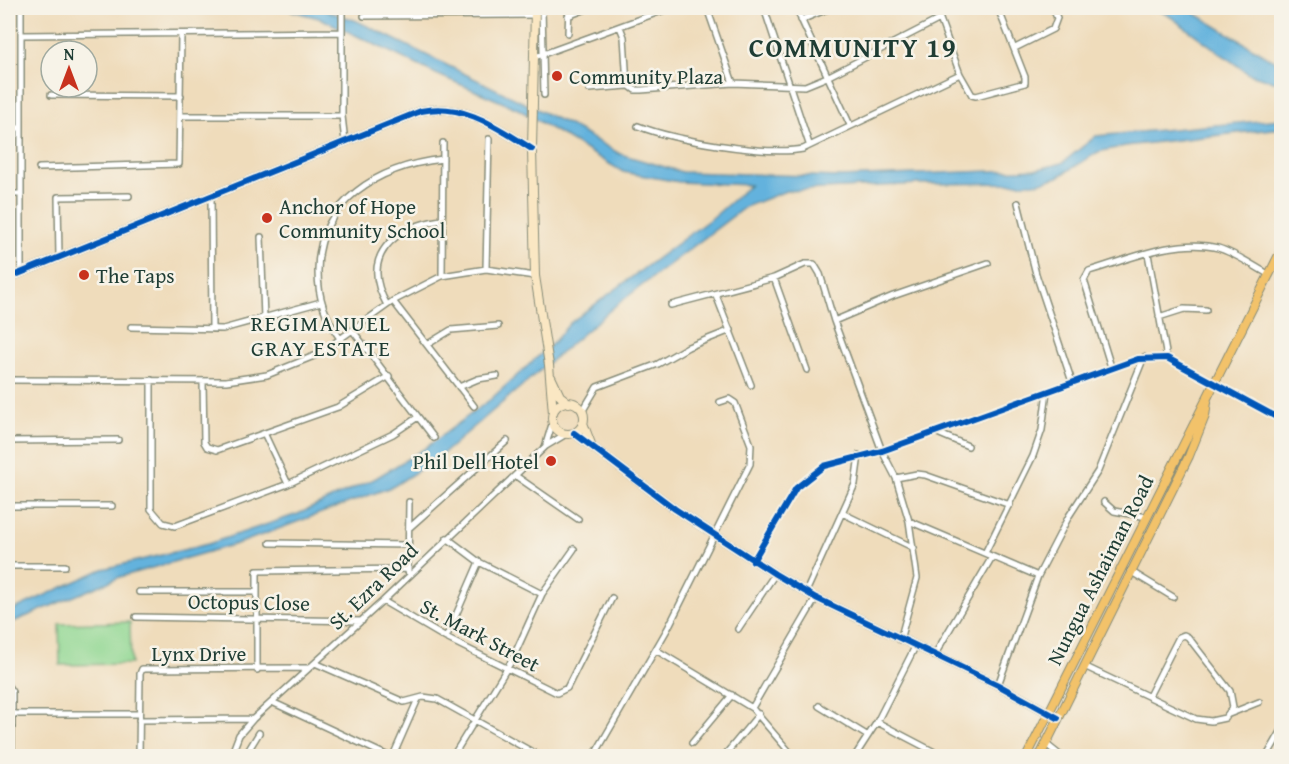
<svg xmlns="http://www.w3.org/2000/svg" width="1289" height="764" font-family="'Gentium Book Plus',serif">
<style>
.green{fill:#90d792;stroke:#588a63;stroke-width:1.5}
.water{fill:#63b2dd;stroke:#417888;stroke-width:1.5}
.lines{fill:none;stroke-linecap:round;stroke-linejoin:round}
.street-casing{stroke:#878c78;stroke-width:8}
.secondary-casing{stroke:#878c78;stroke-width:10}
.primary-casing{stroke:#878c78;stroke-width:10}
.street{stroke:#fff;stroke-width:5}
.secondary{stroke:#fae7c3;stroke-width:8}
.primary{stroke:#f2c26a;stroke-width:8}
.cycleway-casing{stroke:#f7f3e8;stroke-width:10}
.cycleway{stroke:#0057b8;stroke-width:6}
.poi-dot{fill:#c8321e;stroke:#f7f3e8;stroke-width:2}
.labels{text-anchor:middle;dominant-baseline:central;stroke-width:5;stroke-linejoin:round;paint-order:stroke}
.poi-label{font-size:21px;fill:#1f3d34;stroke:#f7f3e8;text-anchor:start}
.street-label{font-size:21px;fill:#1f3d34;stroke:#f7f3e8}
.neighbourhood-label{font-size:22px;letter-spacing:1.5px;fill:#1f3d34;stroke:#f7f3e8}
.district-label{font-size:27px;font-weight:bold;letter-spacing:1.5px;fill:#1f3d34;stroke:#f7f3e8}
</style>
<rect width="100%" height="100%" fill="#f7f3e8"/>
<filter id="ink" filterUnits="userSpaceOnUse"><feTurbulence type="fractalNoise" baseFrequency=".0167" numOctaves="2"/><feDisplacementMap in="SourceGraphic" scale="12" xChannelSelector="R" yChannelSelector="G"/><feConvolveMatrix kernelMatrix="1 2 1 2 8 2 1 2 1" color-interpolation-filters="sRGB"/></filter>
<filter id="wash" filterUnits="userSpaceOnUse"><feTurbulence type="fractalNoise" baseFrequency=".008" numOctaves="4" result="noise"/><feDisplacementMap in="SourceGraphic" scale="24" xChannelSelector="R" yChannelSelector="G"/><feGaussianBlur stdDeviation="1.35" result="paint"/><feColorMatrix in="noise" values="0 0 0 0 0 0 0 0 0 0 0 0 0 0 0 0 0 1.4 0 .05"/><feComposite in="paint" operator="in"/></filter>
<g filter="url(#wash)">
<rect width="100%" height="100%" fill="#efdcbb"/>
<!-- green -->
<path class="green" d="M130,622L131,664L60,665L59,624Z"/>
<!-- water -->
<path class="water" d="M282,8H318L357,21L567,124L620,154L682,172L841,177L1039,169L1062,163L1096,136L1281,119V128L1125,146L1098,152L1058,177L1037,183L919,184L786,191L745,207L615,306L439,457L394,486L243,542L120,577L8,624V612L103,569L208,544L298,514L376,478L424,449L491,399L553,343L570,323L717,214L750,185L679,182L623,172L518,109L436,74L322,19Z
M1153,8H1186L1281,65V83L1249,74L1168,15Z"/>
</g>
<g filter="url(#ink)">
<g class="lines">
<defs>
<path id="street" d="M342,8V116L345,142
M542,8L544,95
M707,8L733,83
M764,8L809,144
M796,8L850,125
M364,16L535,15
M568,16L589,8
M801,20L830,8
M620,27L624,37L627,84L635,90H641L733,83L805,86L827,77L940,19
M568,33L569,8
M21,35L341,32
M1015,48L1053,29L1057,18L1053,8
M535,57L670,8
M960,74L972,95L976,96L1025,83V77L998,8
M589,89L628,86
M51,95L181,96
M182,116H342
M638,126C673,140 766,156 803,149L960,74L936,8
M8,128H21
M39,168L179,164L181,35
M8,194H21
M211,196L212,329
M1018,203L1036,274L1072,382
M261,237L264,318
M1148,254L1167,358
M59,258L58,197L129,196
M486,269L489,139
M21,273V8
M442,276L443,143
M774,278L807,370
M716,295L751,385
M393,301L474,406
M387,305C359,256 394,227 441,220
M671,305L774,278L805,264H814L820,274L834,321L882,451L896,478L909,521L917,578L900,640
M1159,317L1184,309L1206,310
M834,321L893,296L988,263
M131,327L223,329L321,302
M353,331L434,438
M341,340C325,318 318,298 318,271C318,201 379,166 443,159
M428,344L451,330L498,326
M1111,367L1084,280L1089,271C1127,260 1177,237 1218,248C1235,253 1252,265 1268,274
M8,380L226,381L267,375L319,354L393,301L442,276L486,269L535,276
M151,380V509L163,523L175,526L288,484L393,434L418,417
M203,381L204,442L207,447L217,450L338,407L389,376
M459,387L478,379L497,376
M582,412L597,387L658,364L688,347L731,330
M935,432L968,446
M265,435L288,484
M8,441L118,440
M546,444L553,421
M516,476L578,519
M896,478L917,474L925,475L1010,505
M1104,502L1114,511L1147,517
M8,506H112
M842,513L914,548
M909,521L1038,576
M408,529L507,441
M447,538L479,562L542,594
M270,543L407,545
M985,553L1033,456L1042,430L1047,391
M753,561L796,488L824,466L882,451L1138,359L1167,358L1282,420
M8,566H65
M1130,571L1173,597
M408,572L409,502
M139,592H257
M806,592L855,484L859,455
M383,601L446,638L557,693L567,688L612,598
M136,617L362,621
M738,629L775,574
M446,638L479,562
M656,650L752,708L793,756
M934,656L992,557
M315,663L404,702L423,697L437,699L534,753
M1084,666L1196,719L1211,721L1225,718L1233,707L1230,691L1188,637L1184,635L1179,637L1149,696
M257,670V571L407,569
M998,685L1038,576L1069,516L1098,471L1144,357
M8,686L12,692V756H8
M272,702L388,756
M819,706L868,736
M752,708L816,598
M12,714H139
M1229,714L1259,702
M139,720L253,719
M877,722L942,756
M692,743L732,695
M1046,744L1061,756
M139,756L140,674L142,669L307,668
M231,756L239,735L253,719L383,601L546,446L566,434
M245,756L259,733
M393,756L418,699
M453,756L512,660L542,594L574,549
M594,756L668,628L750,464L751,445L735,403L729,399L720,402
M724,756L759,714
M855,756L877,722L915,647
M1267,756L1282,730"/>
<path id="secondary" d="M535,8L532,149L535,276L549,365L553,413
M8,278L421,111C463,102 498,128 532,149
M551,377L560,396L569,403
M552 418a16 16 0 1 1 32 0a16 16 0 1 1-32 0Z
M583,423L591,444
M574,433L675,509L775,574L816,598L998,685L1058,718"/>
<path id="primary" d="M1027,756L1282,249
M1040,756L1189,456L1205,416L1207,402"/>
</defs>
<!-- street casing -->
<use href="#street" class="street-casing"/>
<!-- secondary casing -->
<use href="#secondary" class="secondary-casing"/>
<!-- primary casing -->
<use href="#primary" class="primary-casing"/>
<!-- street -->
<use href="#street" class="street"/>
<!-- secondary -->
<use href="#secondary" class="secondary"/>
<!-- primary -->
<use href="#primary" class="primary"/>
<defs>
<path id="cycleway" d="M8,278L421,111C463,102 498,128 532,149
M574,433L675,509L775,574L816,598L998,685L1058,718
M753,561L796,488L824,466L882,451L1138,359L1167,358L1282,420"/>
</defs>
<!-- cycleway casing -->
<use href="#cycleway" class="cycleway-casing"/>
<!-- cycleway -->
<use href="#cycleway" class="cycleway"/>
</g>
</g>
<!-- markers -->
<g class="poi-dot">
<circle cx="557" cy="76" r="6"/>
<circle cx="267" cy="218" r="6"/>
<circle cx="84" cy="275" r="6"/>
<circle cx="551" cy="461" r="6"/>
</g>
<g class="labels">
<!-- poi labels -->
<g class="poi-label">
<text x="569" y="76">Community Plaza</text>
<text x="279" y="206">Anchor of Hope<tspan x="279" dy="24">Community School</tspan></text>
<text x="96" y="275">The Taps</text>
<text x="539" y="461" text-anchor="end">Phil Dell Hotel</text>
</g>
<!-- street labels -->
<g class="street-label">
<text transform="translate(1100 570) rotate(-63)">Nungua Ashaiman Road</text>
<text transform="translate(373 586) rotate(-44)">St. Ezra Road</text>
<text transform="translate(249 602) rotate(1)">Octopus Close</text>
<text transform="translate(480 635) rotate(28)">St. Mark Street</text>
<text x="199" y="653">Lynx Drive</text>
</g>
<!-- neighbourhood labels -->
<g class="neighbourhood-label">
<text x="321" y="323">REGIMANUEL<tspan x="321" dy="25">GRAY ESTATE</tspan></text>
</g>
<!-- district labels -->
<g class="district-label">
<text x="853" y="47">COMMUNITY 19</text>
</g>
</g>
<!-- margin -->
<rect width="1289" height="764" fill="none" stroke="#f7f3e8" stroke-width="30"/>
<!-- north arrow -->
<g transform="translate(69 69)"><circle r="28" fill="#f7f3e8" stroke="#a1aaa0" stroke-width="1.5"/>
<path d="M0-4.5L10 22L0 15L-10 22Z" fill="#c8321e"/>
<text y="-9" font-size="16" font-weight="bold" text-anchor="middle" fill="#1f3d34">N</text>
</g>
</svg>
